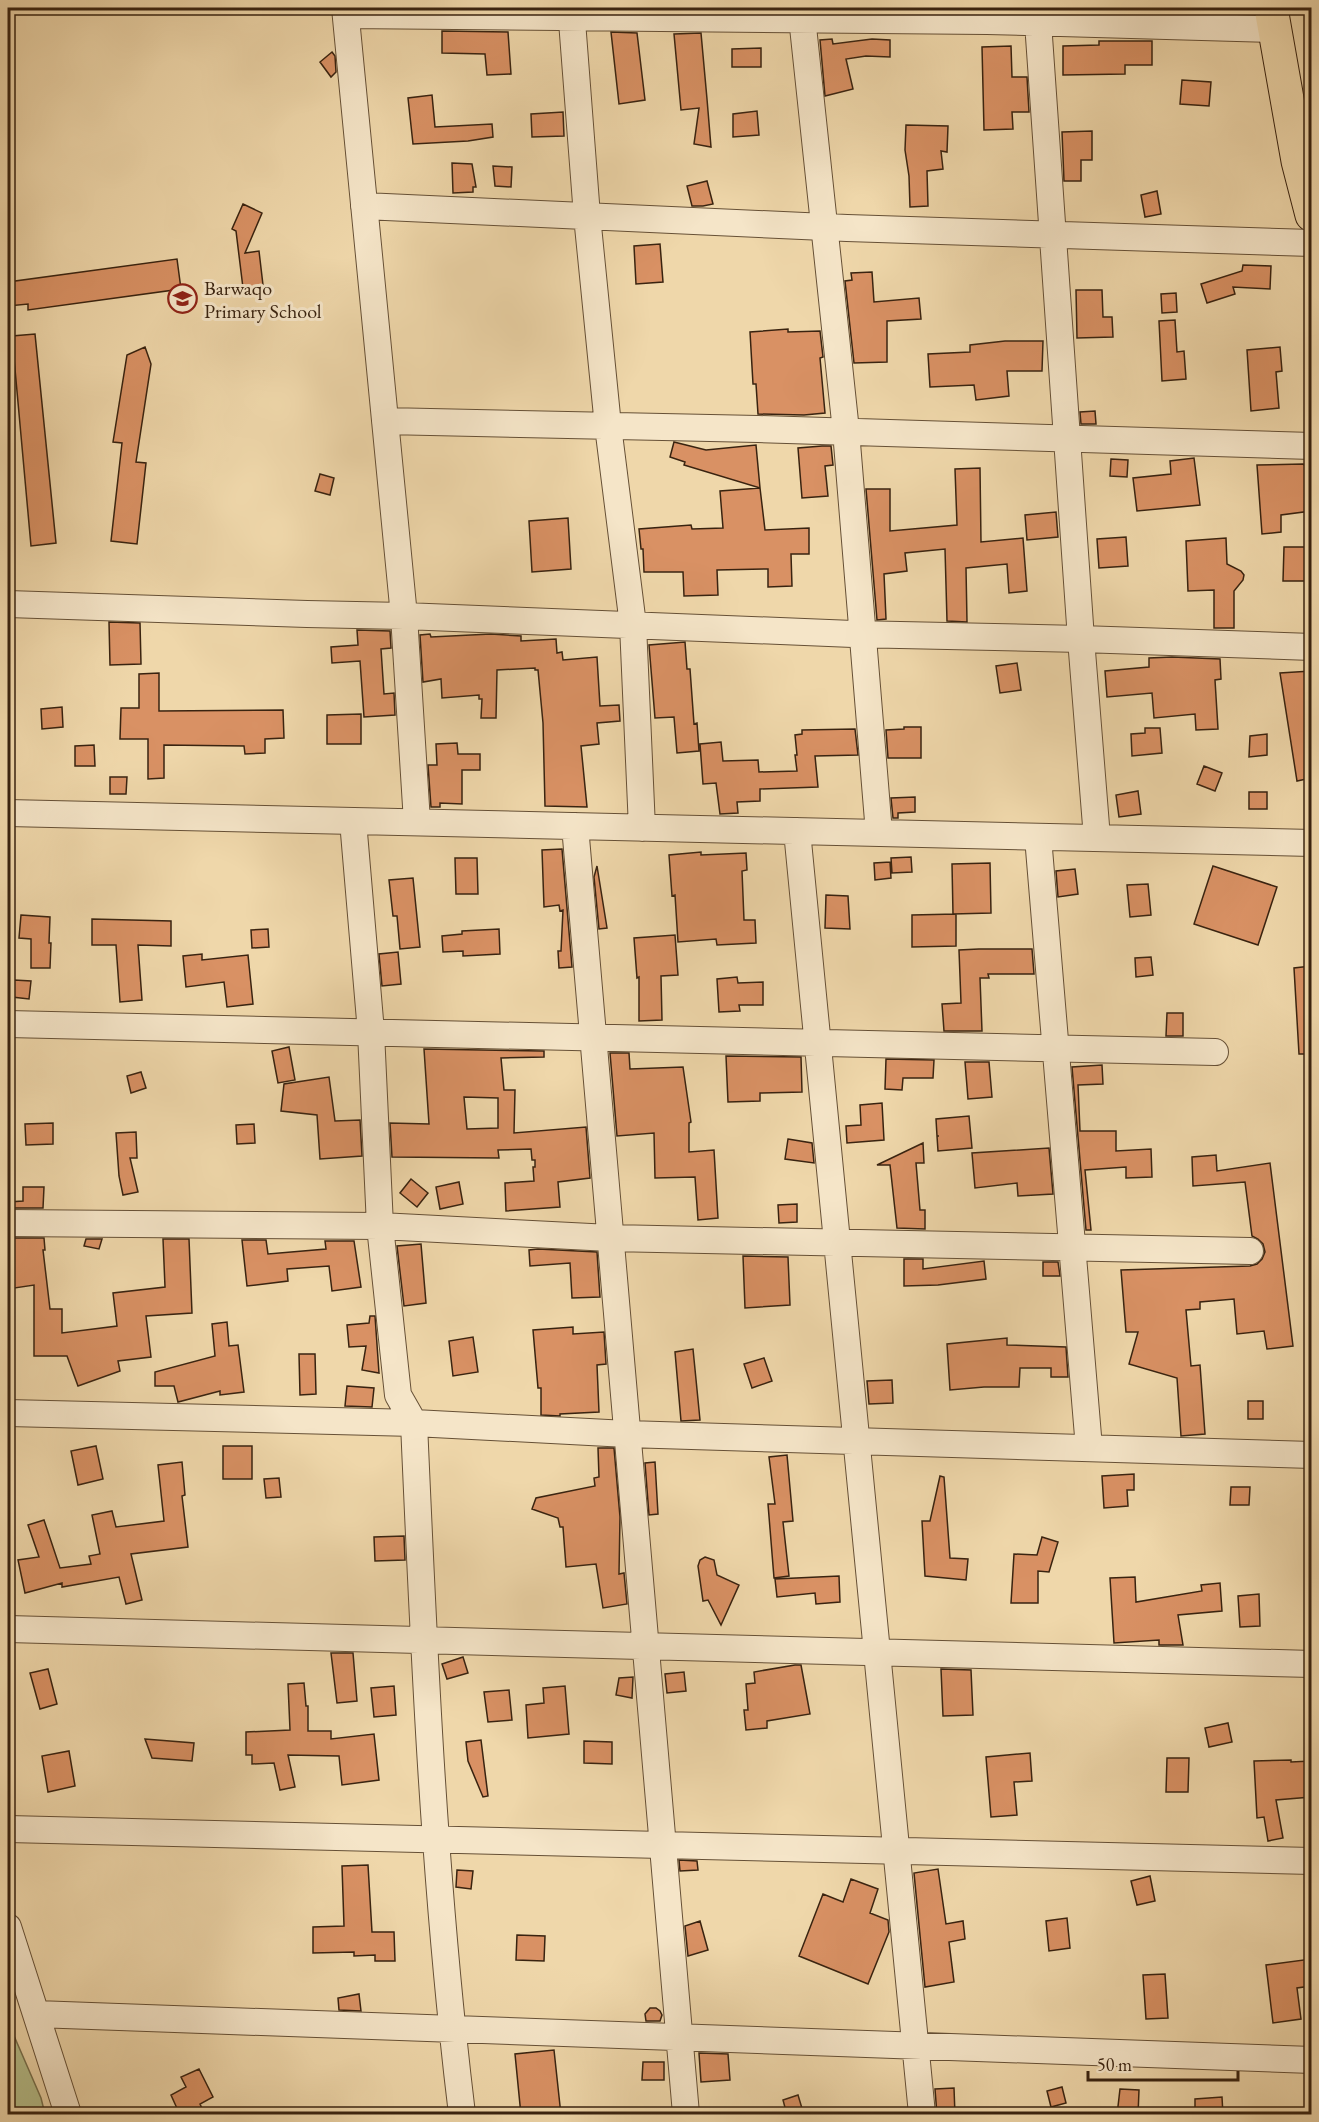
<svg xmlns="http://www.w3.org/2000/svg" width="1319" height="2122" font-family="'EB Garamond',serif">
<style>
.green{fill:#b6bf8b;stroke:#78714e;stroke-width:1.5}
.building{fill:#d99164;stroke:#392310;stroke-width:1.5;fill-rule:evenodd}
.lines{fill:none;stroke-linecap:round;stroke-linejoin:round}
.minor-casing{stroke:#665036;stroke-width:28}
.major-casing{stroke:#392310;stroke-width:35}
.minor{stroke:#f5e5c8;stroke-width:26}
.major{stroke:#efd7aa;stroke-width:33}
.labels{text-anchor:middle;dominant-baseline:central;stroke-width:6;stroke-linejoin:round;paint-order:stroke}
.poi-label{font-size:20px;fill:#392310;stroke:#f5e5c8;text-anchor:start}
</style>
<rect width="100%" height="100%" fill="#efd7aa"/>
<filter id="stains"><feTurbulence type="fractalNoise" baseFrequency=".00333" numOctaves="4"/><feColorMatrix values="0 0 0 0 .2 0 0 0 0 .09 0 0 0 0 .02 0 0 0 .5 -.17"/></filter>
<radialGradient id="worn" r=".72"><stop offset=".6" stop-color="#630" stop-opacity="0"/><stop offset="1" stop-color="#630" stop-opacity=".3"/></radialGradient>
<!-- green -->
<path class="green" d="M8,2022L41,2098L45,2114H8Z"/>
<!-- building -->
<path class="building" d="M442,31L508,32L511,74L487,75L485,54L442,53Z
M611,32L637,33L645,100L619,104Z
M701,33L707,99L711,147L694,144L699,108L681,110L674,34Z
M832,39L833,44L872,39L890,40V57L866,56L846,59L853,89L825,96L820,40Z
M1099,41H1152V65H1125V74L1063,75V46L1099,45Z
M1011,46L1012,77H1027L1029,112H1012L1013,129L984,130L982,47Z
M761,48V67H732V49Z
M332,52L335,56L336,72L331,77L320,62Z
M1182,80L1211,82L1209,106L1180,104Z
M432,95L435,127L492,124L493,137L468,141L413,144L408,98Z
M757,111L759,135L733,137V114Z
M563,112L564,136L532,137L531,114Z
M906,125L948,126L947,152L941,151L943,169L927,171L928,206L910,207L909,176L905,150Z
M1092,131V160H1081V181H1064L1062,132Z
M452,163L472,164L476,187H473V192L453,193Z
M493,166L512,167L511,187L495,186Z
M707,181L713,204L703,206H692L687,186Z
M1157,191L1161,214L1145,217L1141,195Z
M243,204L262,213L245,253L259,251L263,285L243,288L236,231L232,229Z
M660,244L663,282L636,284L634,246Z
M177,259L181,289L28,310V304L8,306V282Z
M1243,265L1271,266L1270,289L1233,287L1235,294L1207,303L1201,284L1242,271Z
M872,272L874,302L919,298L921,319L887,321V362L854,363L845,281L852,280L851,273Z
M1076,290H1102L1103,317H1112L1113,337L1077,338Z
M1176,293L1177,312L1162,313L1161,294Z
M1175,320L1177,352L1184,351L1186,379L1162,381L1159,321Z
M788,329V332L820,331L823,357L820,358L825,413L804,415L758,414L756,384H753L750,332Z
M35,334L56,543L31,546L12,336Z
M1005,341H1043L1042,371H1007L1009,396L976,400L974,385L930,387L928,354L970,352V345Z
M145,347L151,364L136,462L146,463L137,544L111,541L122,443L113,442L127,355Z
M1280,347L1282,371L1276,372L1279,408L1251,411L1247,350Z
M1095,411L1096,424H1081L1080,412Z
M674,442L706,450L756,445L760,488L684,465L685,462L670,457Z
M822,446H831L833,465L825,466L828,496L802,498L798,448Z
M1194,458L1200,505L1137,511L1133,478L1171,474L1170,461Z
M1111,459L1128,460L1127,477L1110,476Z
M1303,464L1311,469V511L1281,515V532L1262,534L1257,465Z
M980,468L981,542L1023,538L1027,591L1009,593L1007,564L966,568L967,622L947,621L945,549L905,553L907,571L884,574L886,619L877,620L866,489H890V531L957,525L955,469Z
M320,474L334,478L330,495L315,491Z
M760,488L765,530L809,528V554H791L792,586L768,587V569L717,570L718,595L684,596L683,572H644L643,549H641L639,529L691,525L692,529L723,528L720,491Z
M1056,512L1058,537L1027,540L1025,515Z
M568,518L571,569L532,572L529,521Z
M1126,537L1128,566L1099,568L1097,539Z
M1226,538L1227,564L1241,571L1244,575L1243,580L1234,591V628H1214V590L1188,591L1186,541Z
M1284,547H1311V581H1283Z
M109,622L140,623L141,664L110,665Z
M357,630L390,631L391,648L381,649L384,694L394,693L395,715L364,717L360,661L332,663L331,647L358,645Z
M430,634L431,637L491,634L521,636V641L556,639L557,653L562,652L563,660L597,657L600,706L619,705L620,721L597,723L599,744L581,746L587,807L545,806L543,723L538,670H535V668L497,670L496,718H481L482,699H479V695L442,698L441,679L423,682L420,635Z
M685,642L687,669H690L694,724L697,723L699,751L677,753L674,717L655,718L649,645Z
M1172,657L1220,659L1221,679L1215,680L1218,729L1196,730L1195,714L1154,718L1152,693L1107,697L1105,671L1149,667V658Z
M1017,663L1021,690L1000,693L996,666Z
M1311,671V742H1306L1311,778L1297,781L1280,673Z
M159,673V711L283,710L284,738L265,739V753L245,754L244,746L164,745V778L148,779V739H120L121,708H139V674Z
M62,707L63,727L42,729L41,709Z
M361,714V744H327V715Z
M904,727H921V758H888L886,730L904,729Z
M1145,728H1160L1162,753L1132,756L1131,734L1145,733Z
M855,729L858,755L815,756L818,787L760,789V801L737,802L738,813L720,814L716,783L703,784L700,744L721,742L723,761L758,760L759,772L797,771L795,755H797L795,735L802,734V730Z
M1267,734V755L1249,757L1250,736Z
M457,743L458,754H480V770H462V804L440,803V807H431L428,765H437L436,744Z
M94,745L95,766H75V746Z
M1204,766L1222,773L1215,791L1197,784Z
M110,777H127L126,794H110Z
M1138,791L1141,814L1119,817L1116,795Z
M1249,792H1267V809H1249Z
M915,797V812L898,813V818H893L891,798Z
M562,849L572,967L559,968L558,951H561L563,910L560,911L559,905L544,907L542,850Z
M701,852V855L746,853L747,870L742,871L744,920H755L756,943L717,945L716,939L678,942L675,895L672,896L669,855Z
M911,857L912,872L892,873L891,858Z
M455,858H477L478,894H456Z
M890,862L891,878L875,880L874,863Z
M990,863L991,913L953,914L952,864Z
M597,866L607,928L599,929L594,877Z
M1213,866L1277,887L1258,945L1194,924Z
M1075,869L1078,894L1058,897L1056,871Z
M413,878L420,947L400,949L397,916H393L389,880Z
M1148,884L1151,915L1130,917L1127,885Z
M826,895L848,896L850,929L825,928Z
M956,914V946L912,947V915Z
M21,915L50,917L49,943H51L50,968H31V939L19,938Z
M92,919L171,921V946L138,945L142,1000L120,1002L116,945H92Z
M268,929L269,947L252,948L251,930Z
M499,929L500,954L463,956V951L443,952L442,936L462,934V931Z
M675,935L678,975L661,976L662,1020L639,1021V977L637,978L634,938Z
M979,949H1032L1034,974H988L989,978H980L982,1031H944L942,1004L961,1003L959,950Z
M398,952L401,984L382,986L379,954Z
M202,954V960L248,955L253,1004L227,1007L224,982L186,987L183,956Z
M1151,957L1153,975L1136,977L1135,958Z
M1311,966V1054H1299L1294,968Z
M737,977L738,983L763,982V1005H739L740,1011L719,1012L717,979Z
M14,980L31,981L29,999L12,997Z
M1167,1013H1183V1036H1166Z
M289,1047L295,1080L278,1083L272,1051Z
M424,1049L544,1051V1057L501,1058L504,1090H515L514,1133L586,1127L590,1178L558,1182L560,1207L506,1211L505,1183L534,1181L533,1167H535V1160H532L531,1149L498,1150L499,1158L392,1157L390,1123L429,1124ZM464,1097L498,1098V1128L467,1129Z
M610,1053H629L630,1069L683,1067L691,1122L689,1123V1152L714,1150L718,1218L698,1220L695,1177L655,1178L654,1133L617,1136Z
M726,1056L801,1057L802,1092L760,1093V1101L728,1102Z
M886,1059L934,1060L933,1078H903L902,1090L885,1089Z
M965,1062H989L992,1097L968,1099Z
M1102,1065L1103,1084L1078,1085L1080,1131H1116V1151L1151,1149L1152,1177L1126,1178V1167L1085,1170L1091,1230H1086L1072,1067Z
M141,1072L146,1088L131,1093L127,1076Z
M329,1077L335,1121L360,1120L362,1156L320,1159L317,1115L281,1111L284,1084Z
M882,1103L884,1140L847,1143L846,1126L861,1125L860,1105Z
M969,1116L972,1148L938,1151L937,1136H939H937L936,1119Z
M53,1123V1144L26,1145L25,1124Z
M254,1124L255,1143L237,1144L236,1125Z
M136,1132L137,1158H130L138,1192L123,1195L119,1176L116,1133Z
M788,1139L812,1143L814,1163L785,1159Z
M923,1143L924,1163H916L920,1210H925V1229L897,1228L890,1165H877Z
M1049,1148L1053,1194L1018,1196L1017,1183L975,1188L972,1153Z
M1216,1155L1217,1171L1270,1163L1293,1346L1267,1349L1264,1331L1237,1334L1234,1299L1200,1302V1309L1186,1310L1191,1366L1200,1365L1205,1434L1181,1436L1177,1378L1129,1364L1138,1332H1126L1121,1270L1250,1266L1257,1264L1262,1259L1265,1252L1263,1244L1258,1239L1252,1236L1245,1182L1193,1186L1192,1157Z
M411,1179L428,1193L417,1207L400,1193Z
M459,1182L463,1204L440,1209L436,1187Z
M23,1187H44L43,1208H8V1202L23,1201Z
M797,1204V1222L779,1223L778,1205Z
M8,1238H44L45,1250H43L50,1309H62V1333L117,1326L113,1293L165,1287L163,1239H189L192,1313L146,1316L151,1357L118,1361L120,1371L78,1386L67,1356H34V1285L8,1289Z
M86,1239H102L99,1249L84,1246Z
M242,1240H266L268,1254L326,1249L325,1241H354L361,1287L332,1291L329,1266L287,1269L288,1281L247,1286Z
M421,1244L426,1303L404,1306L397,1246Z
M538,1249L597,1252L600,1297L572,1298L570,1263L530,1266L529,1250Z
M743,1256L788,1257L790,1305L745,1308Z
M904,1259H923V1269L984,1261L986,1279L938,1285L904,1286Z
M1043,1262H1058L1060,1276H1043Z
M370,1316H375L379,1373L362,1370L366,1346L349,1347L347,1325L369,1323Z
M227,1322L229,1346L238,1345L244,1392L220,1395V1391L178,1402L174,1386H155V1372L215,1356L212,1324Z
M573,1327V1334L604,1332L606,1364L597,1365L599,1412L560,1414V1416L541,1415V1388H538L533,1330Z
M473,1337L478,1372L453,1376L449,1341Z
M1007,1338V1345L1066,1347L1068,1377H1051V1368H1020L1019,1387H984L950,1390L947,1344Z
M693,1349L700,1420L681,1421L675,1352Z
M299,1354H315L316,1394L300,1395Z
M764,1358L772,1381L752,1388L744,1364Z
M892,1380L893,1403L869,1404L867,1381Z
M347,1386L374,1388L372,1407L345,1406Z
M1248,1401H1263V1419H1248Z
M96,1446L103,1479L78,1485L71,1451Z
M223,1446H252V1479H223Z
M598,1448H614L620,1517L619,1574L624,1573L627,1604L603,1608L596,1564L566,1567L563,1527H560L558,1518L532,1509L536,1498L595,1486L594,1478L599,1477Z
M787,1455L793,1521L783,1522L789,1576L774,1578L768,1504H775L769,1457Z
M182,1462L185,1495L182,1496L188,1547L131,1554L142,1600L126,1604L119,1577L62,1587V1583L25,1593L18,1560L39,1557L28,1525L44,1520L60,1568L91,1564L89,1556L100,1554L92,1515L112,1511L116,1527L164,1521L158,1465Z
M655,1462L658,1514L649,1515L645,1463Z
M1134,1474V1490H1127L1128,1506L1104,1508L1102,1476Z
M940,1476L944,1477L950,1558L968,1559L966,1580L925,1576L922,1521H930Z
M279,1478L281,1497L266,1498L264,1479Z
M1231,1487H1250L1249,1505H1230Z
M404,1536L405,1560L375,1561L374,1537Z
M1042,1537L1058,1542L1049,1572L1038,1571V1603H1011L1014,1554L1037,1555Z
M705,1557L714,1560L717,1575L739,1585L721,1625L708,1600L703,1601L698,1566L700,1560Z
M839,1576L840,1602L816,1604L815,1593L777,1597L775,1579Z
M1135,1577L1136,1602L1202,1591L1201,1585L1220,1583L1222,1611L1178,1615L1183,1645H1159V1640L1114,1643L1110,1578Z
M1259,1594L1260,1626L1240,1627L1238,1596Z
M331,1653H353L357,1701L337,1703Z
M463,1657L468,1673L447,1679L442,1664Z
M795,1665H801L810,1714L767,1721V1728L746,1730L744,1710H748L746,1684L755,1683L754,1672Z
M48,1669L57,1704L40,1709L30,1673Z
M941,1669L971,1670L973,1715L943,1716Z
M684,1672L686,1691L667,1693L665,1674Z
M633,1677L632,1698L616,1695L619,1678Z
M304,1683L306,1706H308V1731H331V1739L374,1734L379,1780L342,1785L339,1756L288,1755L295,1787L280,1790L274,1763L252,1764V1755H246V1732L290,1730L288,1684Z
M394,1686L396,1715L374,1717L371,1688Z
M565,1686L569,1734L528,1738L526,1705L544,1703L543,1688Z
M509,1690L512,1720L488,1722L484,1692Z
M1228,1723L1232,1742L1209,1747L1205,1728Z
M145,1739L194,1743L192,1761L152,1758Z
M481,1740L488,1796L483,1797L468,1761L466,1742Z
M584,1741L612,1742V1764L584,1763Z
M69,1751L75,1786L48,1792L42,1756Z
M1030,1753L1032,1781L1014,1782L1017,1815L991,1817L986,1757Z
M1167,1758H1189L1188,1792H1166Z
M1291,1760V1762L1311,1761V1797L1276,1800L1283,1838L1268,1841L1264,1817L1257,1818L1254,1761Z
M679,1860L697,1861L698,1870L680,1871Z
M368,1865L372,1932H394L395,1961H375V1955L354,1956V1952L313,1953V1927L344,1926L342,1866Z
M938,1869L946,1924L963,1921L965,1939L949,1942L954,1982L925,1987L914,1873Z
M457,1870L473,1871L471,1889L456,1887Z
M1150,1876L1155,1901L1137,1905L1131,1881Z
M851,1879L878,1889L870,1913L888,1920L889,1932L868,1984L799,1956L823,1894L843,1902Z
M1067,1918L1070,1948L1049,1951L1046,1921Z
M700,1921L708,1950L688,1956L685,1926Z
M517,1935L545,1936L544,1961L516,1960Z
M1311,1959V1986L1297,1988L1301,2019L1273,2023L1266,1965Z
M1165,1974L1168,2018L1146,2019L1143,1975Z
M359,1994L361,2011L339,2010L338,1998Z
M650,2008H656L660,2011L662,2015L660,2021H646L645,2014Z
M554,2050L561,2115H521L515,2054Z
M699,2053L728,2054L730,2080L701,2082Z
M643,2062H664V2080H642Z
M199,2069L213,2097L200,2104L205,2115H180L171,2095L186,2087L181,2077Z
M1062,2087L1066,2103L1051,2107L1047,2091Z
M954,2088L955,2115H937L935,2089Z
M1120,2089L1139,2090L1138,2115H1117Z
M798,2095L804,2115H787L783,2100Z
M1222,2097L1223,2115H1195V2099Z"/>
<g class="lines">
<defs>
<path id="minor" d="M345,8L404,616L417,822
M571,8L587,216L608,426L633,625L642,828
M801,8L846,431L879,833
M1037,8L1081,639L1097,838
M346,15L987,21L1274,29
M364,206L847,228L1312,243
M385,421L758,429L1312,446
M8,604L307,614L404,616L853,634L1081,639L1312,647
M8,813L1312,843
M353,821L371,1032L380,1226L398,1395L414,1423C424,1654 434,1885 462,2114
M575,826L686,2114
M797,831L922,2114
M1038,837L1089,1448
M8,1024L1215,1052
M8,1223L380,1226L610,1238L1250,1251
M8,1413L414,1423L627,1434L1312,1455
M8,1629L1312,1664
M8,1829L1312,1861
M8,1927L68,2114
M36,2014L1312,2060"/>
<path id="major" d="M1271,8L1298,161L1312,215"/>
</defs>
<!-- minor casing -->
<use href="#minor" class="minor-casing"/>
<!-- major casing -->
<use href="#major" class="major-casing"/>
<!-- minor -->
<use href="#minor" class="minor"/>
<!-- major -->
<use href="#major" class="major"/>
</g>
<!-- icons -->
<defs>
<symbol id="school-ring" viewBox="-11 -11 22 22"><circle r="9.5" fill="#f5e5c8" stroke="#8f2418" stroke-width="1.5"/><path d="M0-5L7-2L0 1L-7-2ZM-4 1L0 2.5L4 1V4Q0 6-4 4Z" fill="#8f2418"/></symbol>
</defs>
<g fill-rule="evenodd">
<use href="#school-ring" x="166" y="282" width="33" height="33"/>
</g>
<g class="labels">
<!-- poi labels -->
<g class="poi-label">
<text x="204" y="288">Barwaqo<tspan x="204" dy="23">Primary School</tspan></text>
</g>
</g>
<!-- margin -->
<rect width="1319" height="2122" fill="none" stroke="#efd7aa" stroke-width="30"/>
<rect x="9" y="9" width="1301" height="2104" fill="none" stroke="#392310" stroke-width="3"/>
<rect x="15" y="15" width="1289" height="2092" fill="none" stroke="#392310" stroke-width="1.5"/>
<!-- scale -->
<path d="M1088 2071v9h150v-9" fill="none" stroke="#392310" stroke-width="3"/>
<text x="1097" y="2071" font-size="18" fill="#392310" stroke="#f5e5c8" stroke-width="4.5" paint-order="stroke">50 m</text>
<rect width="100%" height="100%" filter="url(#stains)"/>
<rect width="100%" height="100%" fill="url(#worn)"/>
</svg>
